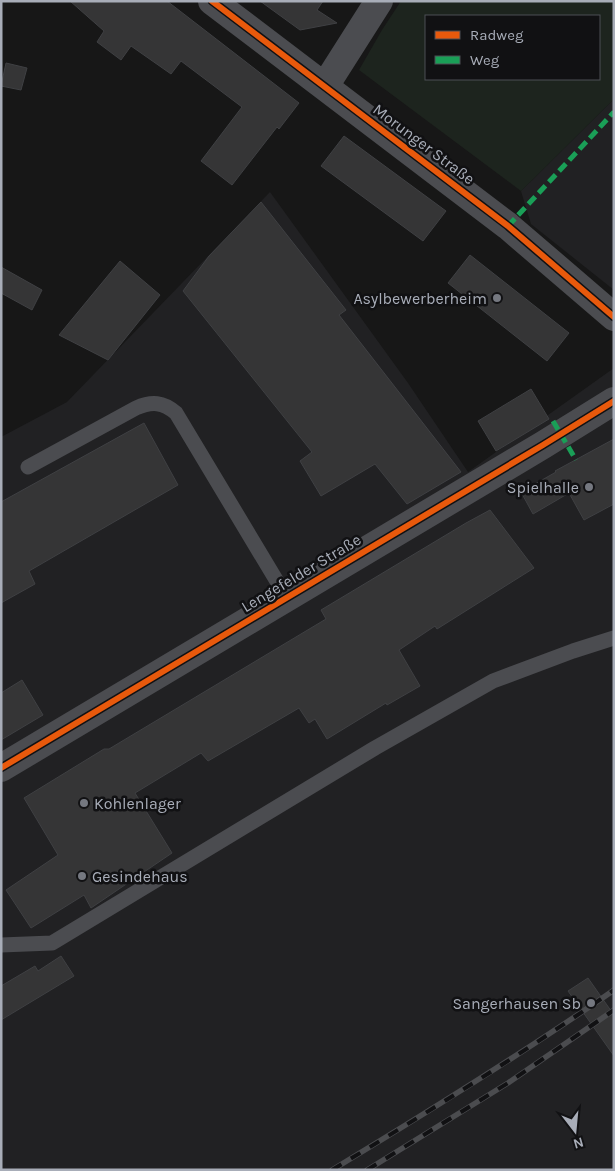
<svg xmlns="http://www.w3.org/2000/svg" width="615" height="1171" font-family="Karla,sans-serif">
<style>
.built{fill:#212123}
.green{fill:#1d241e;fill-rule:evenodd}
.building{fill:#353536;stroke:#3f4043}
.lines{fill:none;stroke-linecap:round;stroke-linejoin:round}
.service{stroke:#4b4c50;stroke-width:15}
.minor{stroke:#4b4c50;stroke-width:28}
.rail-casing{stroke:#4b4c4f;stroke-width:5.5}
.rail{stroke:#111113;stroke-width:4;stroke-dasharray:11;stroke-linecap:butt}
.quiet{stroke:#1a9f57;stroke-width:5;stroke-dasharray:10 5;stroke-linecap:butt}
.cycleway-casing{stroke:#111113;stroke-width:9}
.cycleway{stroke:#e8590c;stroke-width:6}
.poi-dot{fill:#757880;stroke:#111113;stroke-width:2}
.labels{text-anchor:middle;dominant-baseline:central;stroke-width:5;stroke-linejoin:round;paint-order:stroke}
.street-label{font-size:16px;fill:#a8adb8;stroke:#111113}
.poi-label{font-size:16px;fill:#a8adb8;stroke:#111113;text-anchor:end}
</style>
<rect width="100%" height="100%" fill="#171717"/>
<!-- built -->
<path class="built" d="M614,99V290L531,224L521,191Z
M270,192L408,383L468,472L614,368V1170H1V437L67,402Z"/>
<!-- green -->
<path class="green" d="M401,1H614V99L521,191L359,70L382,30ZM426,16H599V79H426Z"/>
<!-- building -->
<path class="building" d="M70,1H167L299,103L279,129L277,127L232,185L201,161L242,107L181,61L171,74L131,46L121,60L97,42L104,31Z
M260,1H323L317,10L337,23L300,30Z
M6,63L27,68L21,90L1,86Z
M344,136L446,211L423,241L321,166Z
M261,202L346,310L339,315L461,472L407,504L375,464L321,496L300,461L312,452L183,291L209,256Z
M470,255L569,333L547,361L448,283Z
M120,261L160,295L108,360L59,335Z
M1,267L42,290L32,310L1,293Z
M531,389L549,419L496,451L478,421Z
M144,423L178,485L29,571L35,584L1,603V502Z
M614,439V504L584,520L569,493L533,514L521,492L556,472L555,471Z
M490,510L534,568L437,629L435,626L399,650L420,686L387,705L386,703L327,739L315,719L309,723L299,708L208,761L201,753L135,793L172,853L91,908L84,895L31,928L6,890L58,855L24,798L104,749H109L326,619L321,610L466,523Z
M22,680L43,715L1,740V693Z
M61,956L74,976L1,1020V986L35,966L38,971Z
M588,978L614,1015V1056L568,991Z"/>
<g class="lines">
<!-- service -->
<path class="service" d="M28,467L136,408C152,401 163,402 176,413L287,598
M1,945L52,943L375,748L493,681L573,651L614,638"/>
<!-- minor -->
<path class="minor" d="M212,1L508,226L614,317
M325,86L379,1
M1,768L543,445L614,401"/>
<defs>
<path id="rail" d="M332,1170C428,1112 522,1054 614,990
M367,1170L508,1083L614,1010"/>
</defs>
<!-- rail casing -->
<use href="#rail" class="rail-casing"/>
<!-- rail -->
<use href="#rail" class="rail"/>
<!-- quiet -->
<path class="quiet" d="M508,226L614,112
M553,421L576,460"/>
<defs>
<path id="cycleway" d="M212,1L508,226L614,317
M1,768L543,445L614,401"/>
</defs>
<!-- cycleway casing -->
<use href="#cycleway" class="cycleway-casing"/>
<!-- cycleway -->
<use href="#cycleway" class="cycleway"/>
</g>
<!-- markers -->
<g class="poi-dot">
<circle cx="497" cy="298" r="5"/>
<circle cx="589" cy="487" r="5"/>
<circle cx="84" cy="803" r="5"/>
<circle cx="82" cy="876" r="5"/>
<circle cx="591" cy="1003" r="5"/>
</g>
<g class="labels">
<!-- street labels -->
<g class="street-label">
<text transform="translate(424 144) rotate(37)">Morunger Straße</text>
<text transform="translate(301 573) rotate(-31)">Lengefelder Straße</text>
</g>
<!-- poi labels -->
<g class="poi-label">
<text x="487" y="298">Asylbewerberheim</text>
<text x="579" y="487">Spielhalle</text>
<text x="94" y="803" text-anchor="start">Kohlenlager</text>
<text x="92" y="876" text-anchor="start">Gesindehaus</text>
<text x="581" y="1003">Sangerhausen Sb</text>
</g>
</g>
<!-- border -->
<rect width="615" height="1171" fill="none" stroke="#a8adb8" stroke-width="5"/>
<!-- legend -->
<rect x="425" y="15" width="175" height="65" fill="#111113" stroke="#4d4f55"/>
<rect x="435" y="31" width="25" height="8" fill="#e8590c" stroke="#4d4f55"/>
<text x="470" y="40" font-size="15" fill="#a8adb8">Radweg</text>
<rect x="435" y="56" width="25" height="8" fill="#1a9f57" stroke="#4d4f55"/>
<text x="470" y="65" font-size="15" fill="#a8adb8">Weg</text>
<!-- north arrow -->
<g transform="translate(575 1131) rotate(164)" stroke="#111113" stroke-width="4" paint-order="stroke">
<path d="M0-4L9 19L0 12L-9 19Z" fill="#a8adb8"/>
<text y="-8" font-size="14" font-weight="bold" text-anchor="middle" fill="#a8adb8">N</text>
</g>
</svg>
